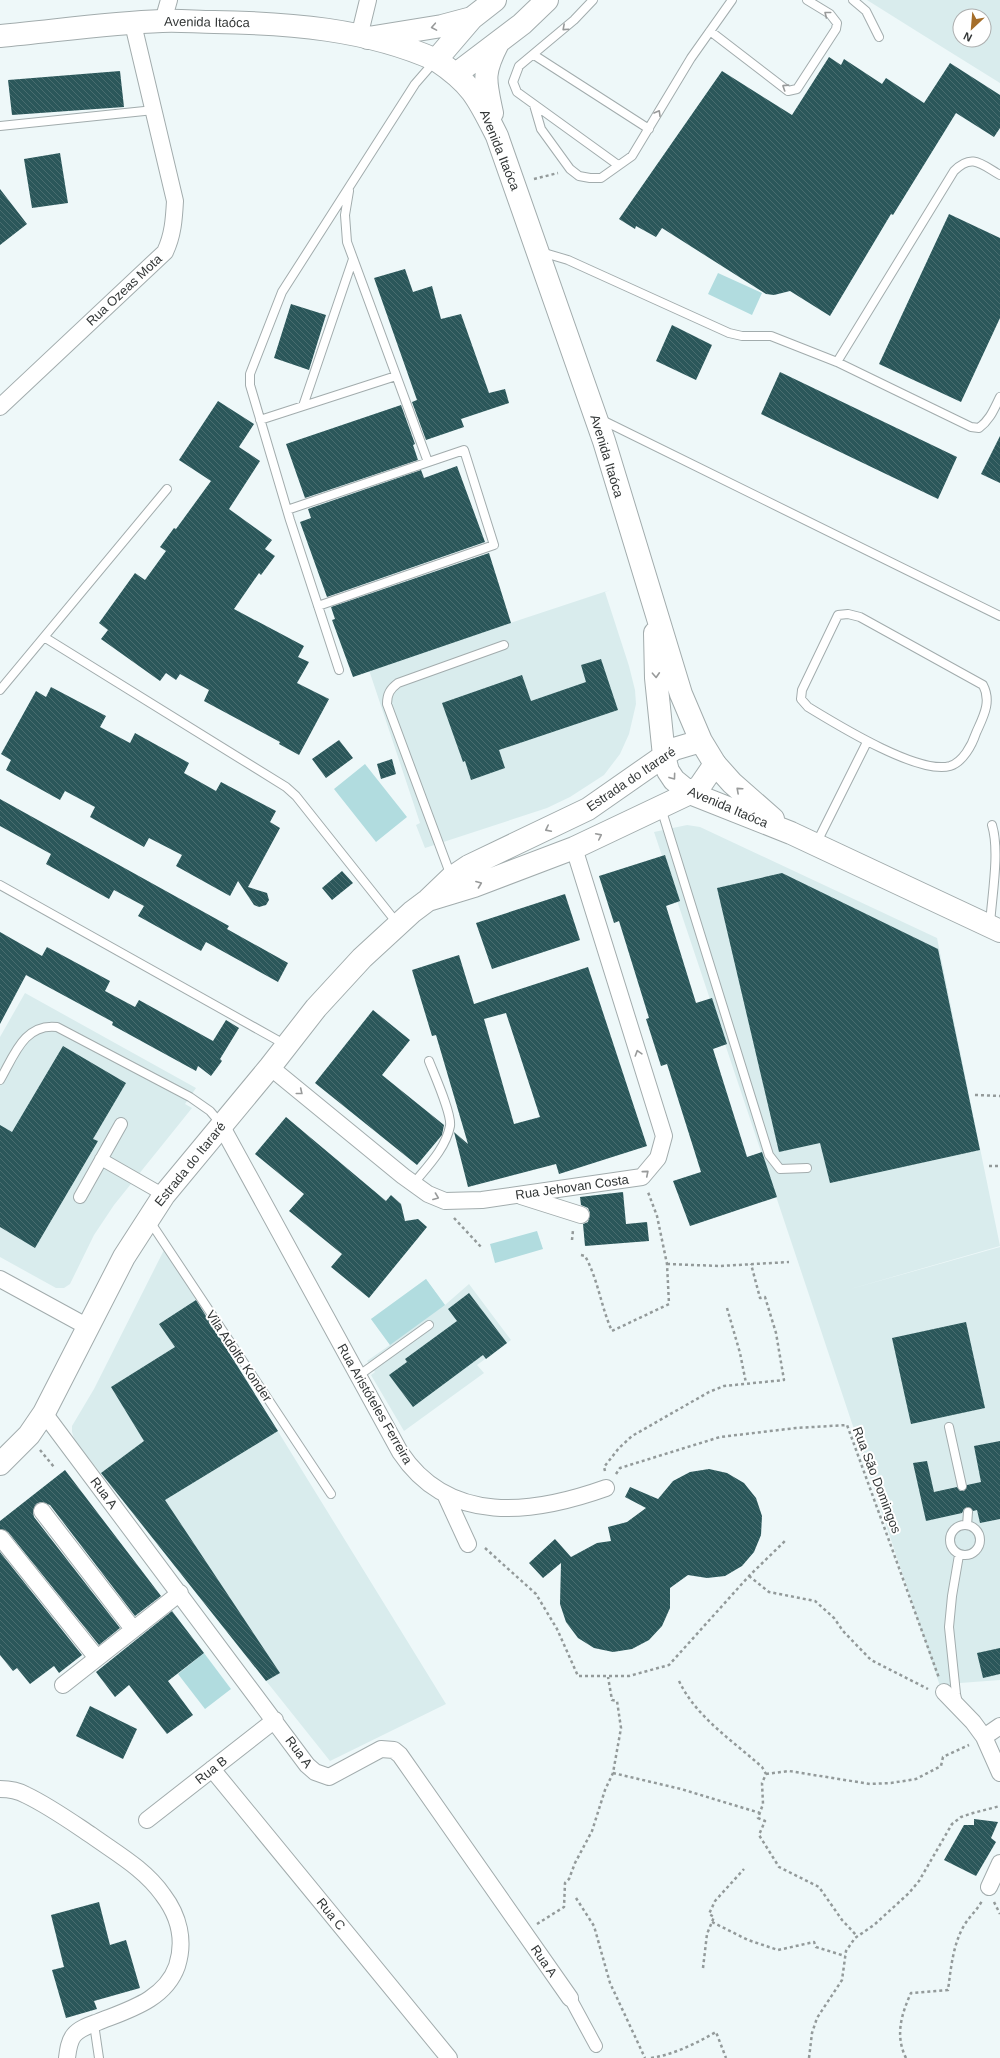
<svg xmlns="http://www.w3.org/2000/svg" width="1000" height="2058" font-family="Arial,sans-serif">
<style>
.built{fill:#d9eced;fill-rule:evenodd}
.pitch{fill:#b1dcdf}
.building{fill:url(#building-back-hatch);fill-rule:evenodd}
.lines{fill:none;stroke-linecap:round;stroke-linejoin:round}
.service-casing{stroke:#a2acad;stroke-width:10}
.pedestrian-casing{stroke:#a2acad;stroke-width:14}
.minor-casing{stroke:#a2acad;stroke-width:18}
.secondary-casing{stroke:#a2acad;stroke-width:24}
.primary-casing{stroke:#a2acad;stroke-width:24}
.path{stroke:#939a9a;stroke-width:2.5;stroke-dasharray:3 3;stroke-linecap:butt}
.service{stroke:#fff;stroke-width:8}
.pedestrian{stroke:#fff;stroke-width:12}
.minor{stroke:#fff;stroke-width:16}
.secondary{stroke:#fff;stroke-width:22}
.primary{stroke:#fff;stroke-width:22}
.oneway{stroke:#989a9a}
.labels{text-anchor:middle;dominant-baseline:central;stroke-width:4;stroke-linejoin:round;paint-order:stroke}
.street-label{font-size:13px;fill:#323636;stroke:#fff}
</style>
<defs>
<pattern id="building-back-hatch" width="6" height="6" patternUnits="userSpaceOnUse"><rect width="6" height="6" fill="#2b575a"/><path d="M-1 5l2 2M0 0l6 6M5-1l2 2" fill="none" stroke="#496d6f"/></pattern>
</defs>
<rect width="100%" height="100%" fill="#eef8f9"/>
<!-- built -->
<path class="built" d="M867,0H1000V83L918,32ZM960,16H984V40H960Z
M610,590L605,592L629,666L635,690L636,704L629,734L620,754L604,775L570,797L547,808L425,848L416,825L420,823L369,670Z
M687,825L700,827L937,938L1000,1246L847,1290L1000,1247V1680L960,1683V1688L941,1689L654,832Z
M25,993L196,1088L185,1104L192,1108L114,1205L94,1235L70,1284L64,1288H56L0,1257V1037Z
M165,1248L446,1704L330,1761L75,1441L72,1432V1426L94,1389Z
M426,1279L445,1305L469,1284L511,1340L477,1365L484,1373L404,1431L371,1375L375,1372L367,1361L390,1345L371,1319Z"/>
<!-- pitch -->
<path class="pitch" d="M718,273L762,293L752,315L708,294Z
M365,764L407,817L376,842L334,789Z
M537,1231L543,1249L495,1263L490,1244Z
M426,1279L445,1305L390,1345L371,1319Z
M204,1653L231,1689L205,1709L178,1674Z"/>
<!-- building -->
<path class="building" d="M829,57L841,65L844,59L882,84L886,78L924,103L950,63L1000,95V128L994,137L956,113L893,215L891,214L830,316L790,291L774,295L766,294L662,228L656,237L636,226L635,229L619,219L722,71L792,115Z
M120,71L124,107L12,115L8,80Z
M60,153L68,203L32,208L24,159Z
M0,189L27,224L0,245Z
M949,214L1000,238V318L961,402L879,364Z
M405,269L413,292L432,286L441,319L461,314L489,393L505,389L509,403L461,419L464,427L426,440L412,402L417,400L374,278Z
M291,304L326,315L309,370L274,358Z
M672,325L712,345L696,380L656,361Z
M780,372L957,457L938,499L761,414Z
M218,401L254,424L239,447L260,461L229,509L272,540L265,549L275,556L261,575L259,573L234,609L304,646L298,657L309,662L297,683L329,699L299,755L279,744L280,742L204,701L209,690L180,674L176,680L166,673L160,681L101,639L108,630L99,623L135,573L145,580L166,551L160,547L174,528L176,529L211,481L179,460Z
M401,405L415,444L413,445L418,460L305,498L286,444Z
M1000,436V483L981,474Z
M457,466L485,542L327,597L300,522L311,518L308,509L421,470L424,478Z
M489,553L511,623L353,677L332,620L335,619L331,607Z
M601,659L618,710L499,750L505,768L471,780L465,761L463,762L442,703L522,675L531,701L586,682L581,665Z
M51,687L106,716L100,727L130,743L135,733L189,763L184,773L216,791L221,782L276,811L270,822L280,828L248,887L267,893L269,900L266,905L259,907L254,905L238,881L230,896L176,866L182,855L149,838L144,847L90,817L95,807L65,791L60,800L6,770L11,760L1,754L36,691L46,697Z
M339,740L353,758L326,778L312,759Z
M392,759L396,774L381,779L377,764Z
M0,799L229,926L227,929L288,963L278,982L206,942L201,951L138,916L144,906L114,890L109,899L46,864L51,854L0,826Z
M665,855L680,901L666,906L696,1003L712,998L727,1044L713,1049L747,1157L762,1152L777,1197L690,1226L673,1181L701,1172L667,1064L661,1066L646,1019L649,1018L619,921L614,923L599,876Z
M342,871L353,883L332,900L322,888Z
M782,873L938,949L980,1150L830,1183L820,1143L779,1152L717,888Z
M565,894L580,940L492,969L476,923Z
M0,932L42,956L47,947L110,981L105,991L135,1007L139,1000L213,1041L226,1020L239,1028L220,1059L222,1061L211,1076L198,1066L196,1071L112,1025L113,1022L26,975L0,1024Z
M459,955L474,1004L588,967L647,1146L559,1174L556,1164L468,1187L454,1132L468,1144L436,1035L432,1036L412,970ZM506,1013L540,1117L514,1124L484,1019Z
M373,1010L410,1040L382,1075L444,1125L442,1135L417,1165L315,1083Z
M63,1046L126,1083L93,1139L98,1141L35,1248L0,1227V1125L12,1132Z
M286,1117L386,1201L391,1195L401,1204L405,1221L418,1219L427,1227L369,1298L331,1267L342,1254L289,1211L304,1194L255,1154Z
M623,1192L626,1224L647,1222L649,1241L585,1246L583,1224L588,1222L590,1213L588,1208L581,1205L580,1197Z
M469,1293L507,1343L486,1359L483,1355L413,1407L389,1375L407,1362L405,1359L457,1321L448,1309Z
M196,1300L278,1431L165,1500L280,1673L266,1681L101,1473L144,1441L111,1387L175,1347L159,1324Z
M966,1322L985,1408L911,1424L892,1338Z
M1000,1441V1519L980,1523L977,1510L973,1511L968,1507L964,1509L962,1513L926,1521L913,1463L927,1461L934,1492L957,1487L960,1491H964L967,1485L981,1482L974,1446Z
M709,1469L727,1473L744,1483L756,1498L762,1516L761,1535L754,1552L742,1566L725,1576L707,1578L688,1575L670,1588V1608L662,1626L649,1640L632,1649L613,1652L594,1648L578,1638L566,1622L560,1604L561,1563L543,1578L529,1563L555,1539L571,1557L597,1543L611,1541L608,1527L627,1522L646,1508L625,1497L630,1487L658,1499L673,1481L690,1472Z
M65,1470L161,1596L135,1616L50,1505L41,1502L36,1504L33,1512L34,1517L120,1628L99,1645L8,1532L0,1529V1521Z
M0,1552L82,1655L59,1673L54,1666L30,1684L17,1668L13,1671L0,1655Z
M172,1611L204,1653L168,1681L193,1715L167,1734L129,1685L115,1697L96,1672Z
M1000,1648V1674L983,1678L977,1653Z
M90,1706L137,1729L123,1759L76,1736Z
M974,1819L998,1822L991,1838L996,1842L976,1876L944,1860L964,1825H974Z
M99,1902L110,1945L126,1940L140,1988L94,2001L97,2009L66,2018L52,1970L64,1967L51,1915Z"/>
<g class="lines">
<defs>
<path id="service" d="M593,0L574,20L519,66L513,82L517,92L618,165
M853,0L866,11L879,37
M710,31L788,91L797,89L836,29L837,23L830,14L807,0
M534,55L649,129
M534,105L541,129L570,169L579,176L590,178H601L632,156L691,58L732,0
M0,126L154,110
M349,191L345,215L347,242L428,462
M541,252L568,260L590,270L729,333L742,336H771L837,362L971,427L979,428C990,420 994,409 1000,397
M837,362L954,171C972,153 981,164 1000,175
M303,406L353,259
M600,419L1000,616
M260,420L396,376
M287,510L464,450L494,545L318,606
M848,614L860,617L983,685C992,702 983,717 976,733C972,745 963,762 950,766C918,775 836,724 808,707L801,699L802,690L838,615Z
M44,637L286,787L296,796L397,923
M339,670L290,520L250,385V374L282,292L415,84L435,61
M0,690L167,489
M661,808L769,1155L780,1169L807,1168
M816,844L867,742
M451,876L387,704C387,694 390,689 398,683L504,645
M0,885L286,1045
M990,924C992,895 1000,851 992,825
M0,1080C14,1056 24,1023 57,1027L190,1097L210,1111L221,1124
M414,1183C427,1167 446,1148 450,1126C452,1114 434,1074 429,1061
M149,1220L331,1494
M358,1376L429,1325
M949,1427L962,1486
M950 1540a15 15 0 1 1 30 0a15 15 0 1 1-30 0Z
M967,1525L968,1512
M958,1703L956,1694L949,1627L952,1596L959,1555
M94,2024L99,2058"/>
<path id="pedestrian" d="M101,1159L164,1195
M80,1197L121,1124
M570,1998L596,2046"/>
<path id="minor" d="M163,21L169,0
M359,37L368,0
M0,407L165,252C173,235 174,219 175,201L133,24
M270,1067L403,1176L428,1194L445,1201L482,1200L642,1177L658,1158L664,1136L574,848
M221,1125L400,1452C449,1526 533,1514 606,1488
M521,1196L581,1215
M0,1279L88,1327
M44,1413L307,1765L315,1772L329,1777L381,1749L394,1750L400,1755L570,1998
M445,1494L468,1544
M42,1511L133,1629
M1,1538L97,1658
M63,1685L180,1593
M944,1692L973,1722L984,1737L1000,1773
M984,1737L1000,1726
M212,1769L449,2058
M0,1789C9,1789 19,1791 26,1795C49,1806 70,1821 91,1835C116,1853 145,1869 163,1895C179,1916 185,1941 177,1966C165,2000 128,2010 98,2022C90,2025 80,2028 74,2035C69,2041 68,2050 67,2058
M147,1820L275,1720
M989,1887L1000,1863"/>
<path id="secondary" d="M0,36C54,31 108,23 162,21C179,20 197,22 214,22C288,23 367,29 436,60
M715,764L732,783L773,819
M690,793L791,833L1000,931"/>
<path id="primary" d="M368,38L442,26L472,18
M456,74L522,24L547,0
M492,113C485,80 482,74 498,43
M655,633L656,678L664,756L668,771L674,780L690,793
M428,900L474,886L574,848L690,793L700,786L715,764L701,741L681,694L604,441L497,136C478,98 472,84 436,60L472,18L495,0
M0,1464L29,1435L44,1413L124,1257L164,1195L270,1067L316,1008L362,958L412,912L428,900L451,878L469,866L588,809L674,749L701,741"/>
</defs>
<!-- service casing -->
<use href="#service" class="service-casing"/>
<!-- pedestrian casing -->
<use href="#pedestrian" class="pedestrian-casing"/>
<!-- minor casing -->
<use href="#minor" class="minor-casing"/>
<!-- secondary casing -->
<use href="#secondary" class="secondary-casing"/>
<!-- primary casing -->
<use href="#primary" class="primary-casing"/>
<!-- path -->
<path class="path" d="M534,179L558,173
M975,1095L1000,1096
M989,1166H1000
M454,1218L482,1248
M572,1240L573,1230
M581,1255L585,1256C598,1279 601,1307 612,1331L669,1304L667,1264L657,1216L648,1192
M667,1264L720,1266L789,1262
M727,1308L740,1353L746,1383
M40,1450L54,1467
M605,1471L604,1467L619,1448L632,1436L709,1392L724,1386L784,1380L776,1333L765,1297L760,1298L751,1264
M616,1474L620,1468L720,1437L796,1428L847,1425L939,1678
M485,1548L536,1594L557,1629L578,1676H629L669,1665L749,1576L786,1540
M749,1576L769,1592L815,1601L834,1618L843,1631L871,1660L928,1689
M679,1681C696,1717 733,1741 762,1767L766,1774L762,1783L763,1804L758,1818L765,1821L759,1835L779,1867L819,1887L842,1920L857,1936
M613,1773L681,1789L760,1813
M766,1774L789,1771L870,1784L891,1783L916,1779L941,1766L943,1757L969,1745
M576,1898L594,1926L610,1983L645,2058
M994,1902L1000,1914
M712,1922L748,1940L778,1950L814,1942L816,1947L845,1956
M537,1924L564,1907L565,1883L569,1879L575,1863L592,1831L605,1790L613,1773L621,1728L617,1701L612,1700L608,1677
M703,1968L707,1934L714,1917L709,1914L715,1901L744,1869
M651,2058C675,2054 695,2044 716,2032L726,2058
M809,2058L812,2033L817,2018L842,1980L846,1951L855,1938L874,1925L909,1893L919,1881L952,1824L961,1817L973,1813L1000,1806
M906,2058C895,2036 901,2015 911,1993L948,1990C951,1968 953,1943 965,1924C970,1916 977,1910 982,1901"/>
<!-- service -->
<use href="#service" class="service"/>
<!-- pedestrian -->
<use href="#pedestrian" class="pedestrian"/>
<!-- minor -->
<use href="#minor" class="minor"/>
<!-- secondary -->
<use href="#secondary" class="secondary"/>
<!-- primary -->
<use href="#primary" class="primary"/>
</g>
<!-- one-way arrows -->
<defs><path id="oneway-chevron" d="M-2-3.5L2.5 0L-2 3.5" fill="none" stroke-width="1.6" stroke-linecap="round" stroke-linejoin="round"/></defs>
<g class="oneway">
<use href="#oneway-chevron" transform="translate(827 14) rotate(-142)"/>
<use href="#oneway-chevron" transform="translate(434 27) rotate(170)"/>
<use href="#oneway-chevron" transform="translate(565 28) rotate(138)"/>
<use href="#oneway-chevron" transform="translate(785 87) rotate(-147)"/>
<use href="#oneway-chevron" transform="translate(658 113) rotate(-60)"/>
<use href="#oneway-chevron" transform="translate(656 675) rotate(87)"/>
<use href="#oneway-chevron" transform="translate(673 777) rotate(54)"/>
<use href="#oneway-chevron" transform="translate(739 790) rotate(-138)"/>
<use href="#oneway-chevron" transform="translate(548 829) rotate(153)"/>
<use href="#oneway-chevron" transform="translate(599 836) rotate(-26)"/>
<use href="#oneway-chevron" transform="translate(479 884) rotate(-21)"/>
<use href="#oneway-chevron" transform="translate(638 1053) rotate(-107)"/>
<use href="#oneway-chevron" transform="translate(300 1092) rotate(39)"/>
<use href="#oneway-chevron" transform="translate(646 1173) rotate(-40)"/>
<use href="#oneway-chevron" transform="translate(436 1197) rotate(21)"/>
</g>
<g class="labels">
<!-- street labels -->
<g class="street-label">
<text transform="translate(207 22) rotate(1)">Avenida Itaóca</text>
<text transform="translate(500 150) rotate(68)">Avenida Itaóca</text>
<text transform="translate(124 290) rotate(-43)">Rua Ozeas Mota</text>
<text transform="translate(607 456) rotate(73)">Avenida Itaóca</text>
<text transform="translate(631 779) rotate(-34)">Estrada do Itararé</text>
<text transform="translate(728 807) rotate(23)">Avenida Itaóca</text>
<text transform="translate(190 1164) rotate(-51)">Estrada do Itararé</text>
<text transform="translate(572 1187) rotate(-8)">Rua Jehovan Costa</text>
<text transform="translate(239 1356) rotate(56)">Vila Adolfo Konder</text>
<text transform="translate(375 1404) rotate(60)">Rua Aristóteles Ferreira</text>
<text transform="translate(877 1480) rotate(69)">Rua São Domingos</text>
<text transform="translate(104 1493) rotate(53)">Rua A</text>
<text transform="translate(299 1752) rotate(53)">Rua A</text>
<text transform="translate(211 1770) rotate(-38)">Rua B</text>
<text transform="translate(331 1914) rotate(51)">Rua C</text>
<text transform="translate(544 1961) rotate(55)">Rua A</text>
</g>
</g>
<!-- north arrow -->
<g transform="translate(972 28) rotate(206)"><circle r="19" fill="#ffffff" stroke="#adafaf"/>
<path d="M0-3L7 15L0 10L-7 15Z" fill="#a56e2a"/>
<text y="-6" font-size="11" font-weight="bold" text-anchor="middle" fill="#323636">N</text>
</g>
</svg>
